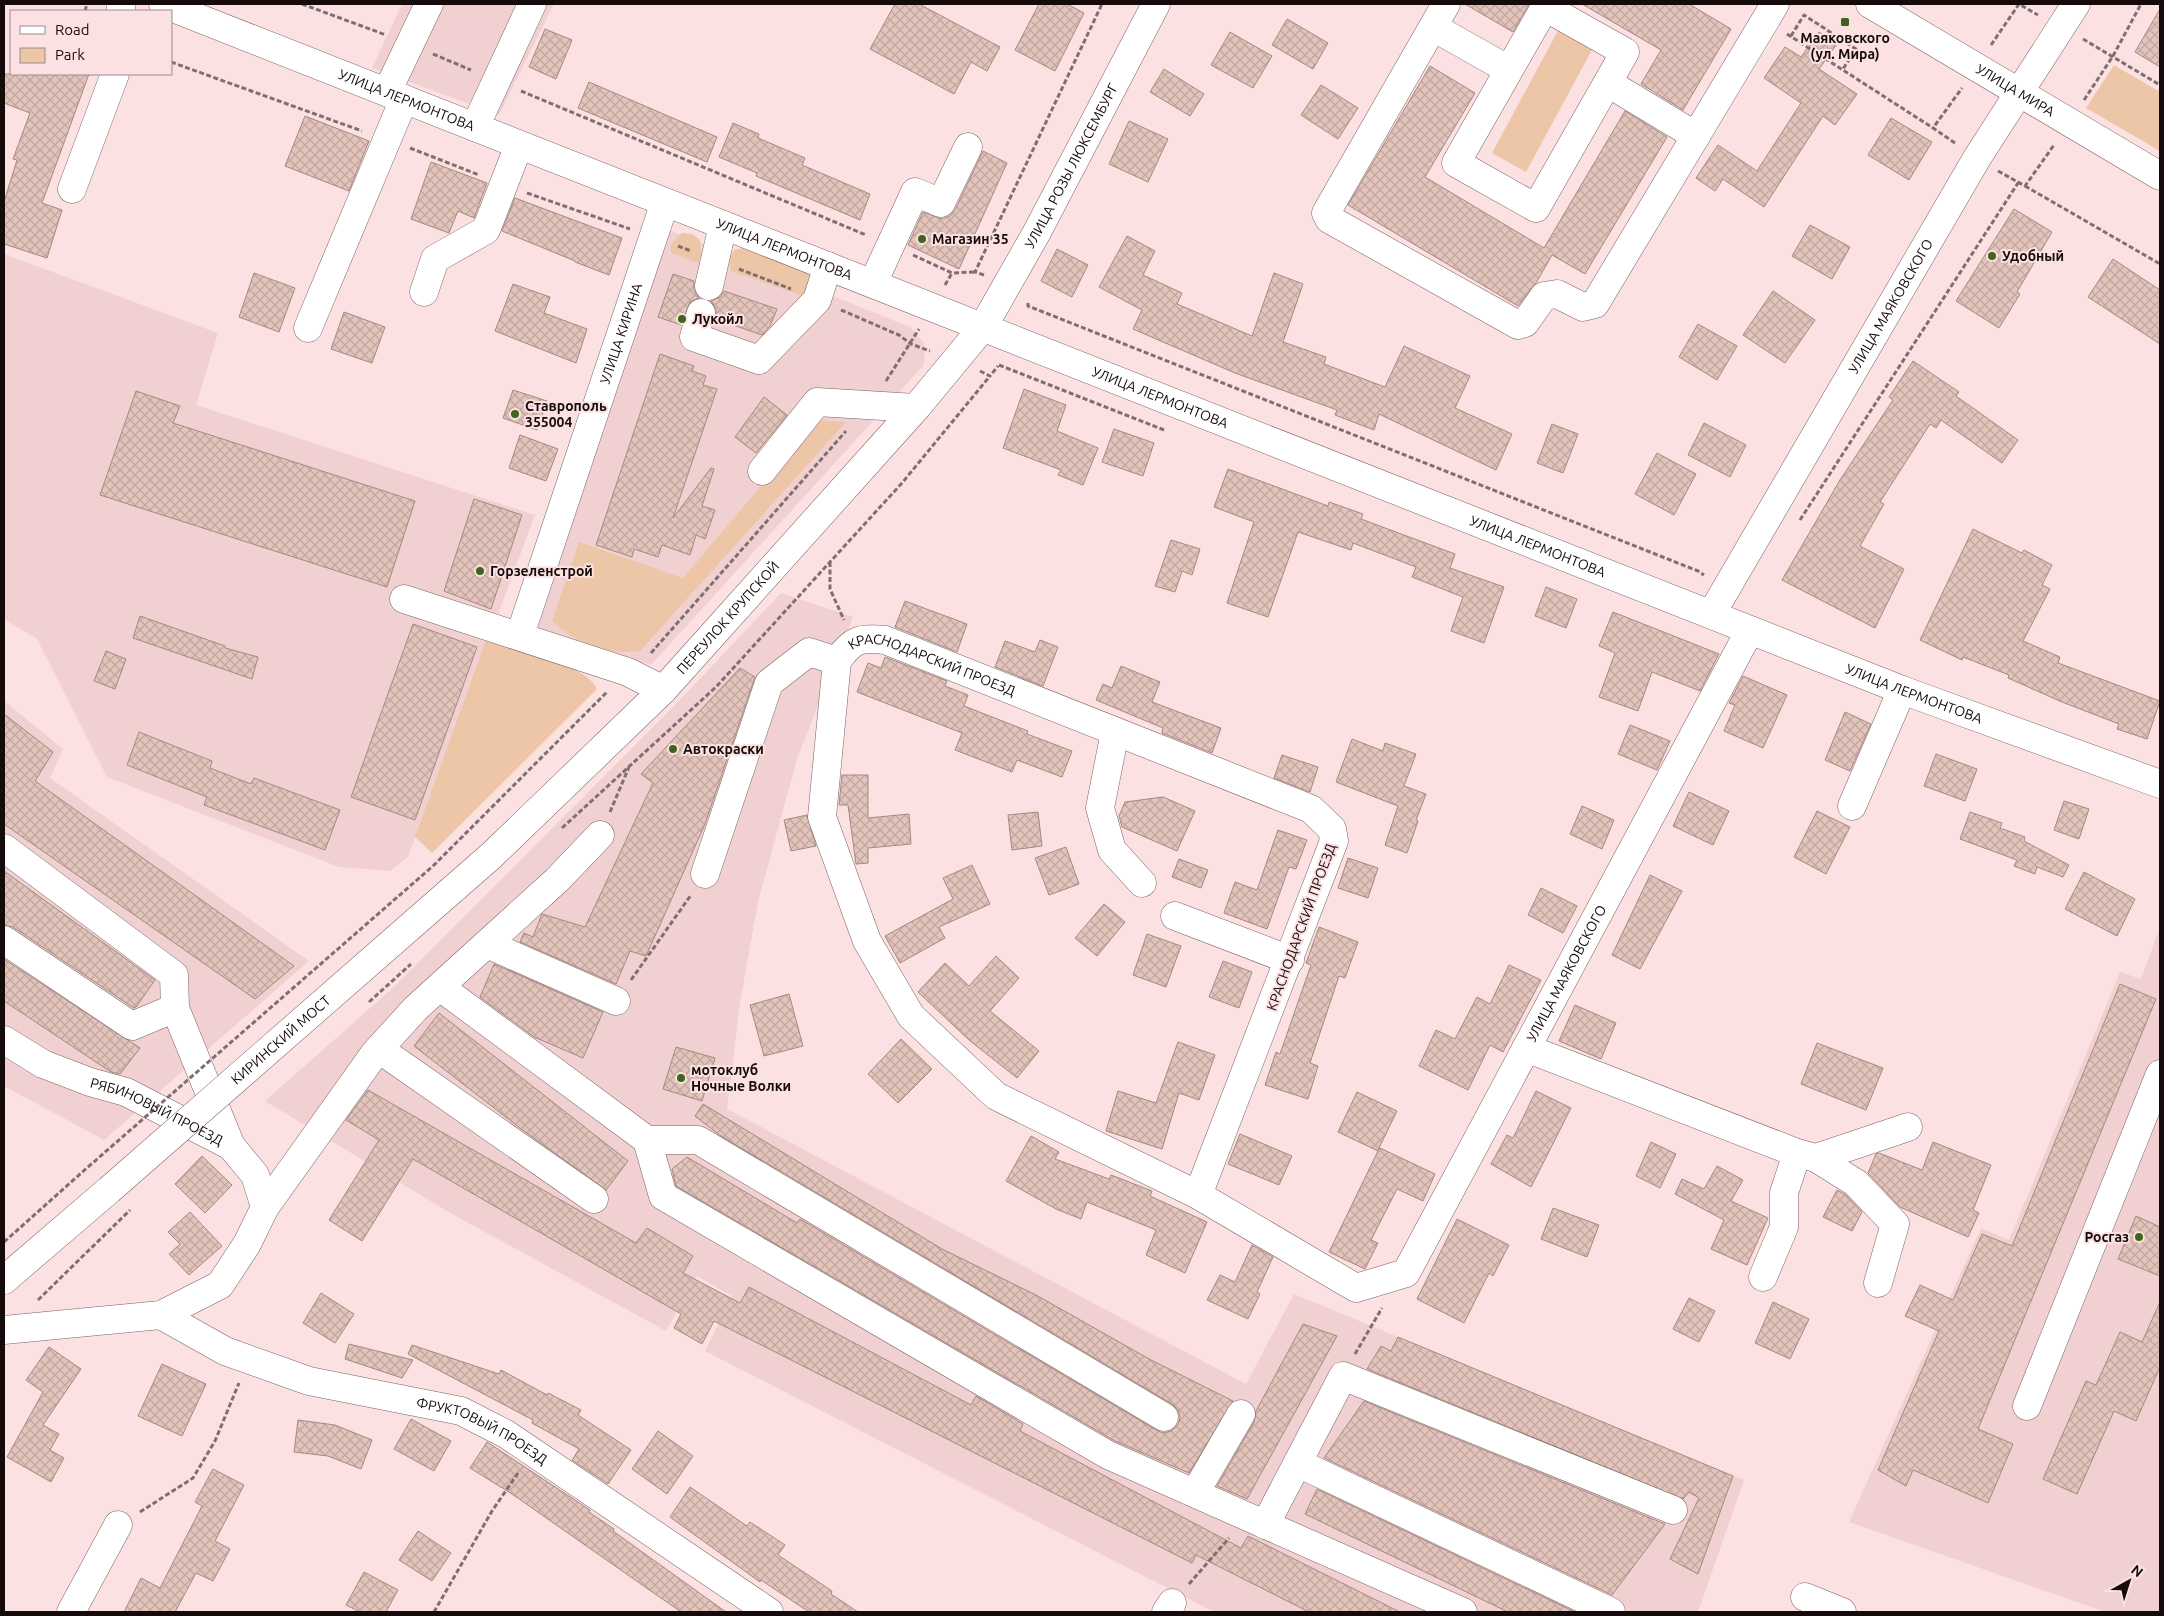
<svg xmlns="http://www.w3.org/2000/svg" width="2164" height="1616" font-family="Ubuntu,sans-serif">
<style>
.built{fill:#f1d0d2}
.green{fill:#ecc6a6}
.building{fill:url(#building-cross-hatch);stroke:#a58980}
.lines{fill:none;stroke-linecap:round;stroke-linejoin:round}
.minor-casing{stroke:#7d6163;stroke-width:29}
.major-casing{stroke:#7d6163;stroke-width:29}
.path{stroke:#816f70;stroke-width:3;stroke-dasharray:5 2.5;stroke-linecap:butt}
.minor{stroke:#fff;stroke-width:28}
.major{stroke:#fff;stroke-width:28}
.minor-bridge-casing{stroke:#7d6163;stroke-width:29;stroke-linecap:butt}
.path-bridge{stroke:#816f70;stroke-width:3;stroke-dasharray:5 2.5;stroke-linecap:butt}
.minor-bridge{stroke:#fff;stroke-width:28}
.poi-dot{fill:#3e641d;stroke:#fce1e3;stroke-width:2}
.labels{text-anchor:middle;dominant-baseline:central;stroke-width:4;stroke-linejoin:round;paint-order:stroke}
.poi-label{font-size:14px;font-weight:bold;fill:#150b0b;stroke:#fce1e3;text-anchor:start}
.street-label{font-size:14px;fill:#150b0b;stroke:#fce1e3}
</style>
<defs>
<pattern id="building-cross-hatch" width="8" height="8" patternUnits="userSpaceOnUse" patternTransform="scale(1.25)"><rect width="8" height="8" fill="#e2c4ba"/><path d="M0 0l8 8M0 8l8-8" fill="none" stroke="#c1a79f"/></pattern>
</defs>
<rect width="100%" height="100%" fill="#fce1e3"/>
<!-- built -->
<path class="built" d="M402,4H554L499,115L372,68Z
M666,229L910,327L924,343L925,356L923,366L651,665L536,631Z
M4,254L218,333L196,405L535,515L408,857L390,871L339,867L107,777L37,639L4,619Z
M781,593L853,617L797,759L758,902L740,1003L727,1109L1246,1384L1294,1294L1744,1480L1698,1612H1214L705,1351L732,1296L697,1276L666,1331L452,1214L265,1101L395,986L677,703Z
M4,701L63,749L50,778L309,961L104,1140L4,1086Z
M2160,927V1612H2105L1849,1522L1981,1228L2009,1240L2120,972L2141,979Z"/>
<!-- green -->
<path class="green" d="M1559,29L1593,48L1526,172L1492,153Z
M2114,65L2160,92V151L2086,108Z
M682,233L692,234L700,240L701,255L698,263L671,253V244Z
M746,247L810,271L814,277L812,287L803,296L731,271L729,260L734,250Z
M817,420L846,422L640,651C611,656 573,642 552,621L579,542L683,578Z
M486,640C512,648 587,664 597,689L432,853L415,837Z"/>
<!-- building -->
<path class="building" d="M895,4H919L1000,47L987,71L971,62L954,94L870,49Z
M1039,4H1067L1084,13L1055,71L1015,50Z
M1465,4H1529L1513,32Z
M1582,4H1689L1731,29L1683,110L1641,84L1661,50Z
M2160,9V67L2135,52Z
M1287,19L1328,43L1313,69L1272,45Z
M545,29L572,40L556,79L529,67Z
M1230,32L1272,56L1253,88L1211,65Z
M1819,32L1837,44L1819,69L1857,94L1835,125L1823,116L1764,207L1723,179L1715,191L1696,178L1718,145L1757,171L1801,103L1764,78L1785,47L1801,57Z
M1430,66L1475,93L1425,177L1544,248L1625,111L1667,137L1585,274L1552,255L1536,283L1518,306L1348,205Z
M1164,69L1204,94L1190,116L1150,92Z
M4,74H89L42,203L62,210L47,258L4,244V202L17,160L13,159L30,113L4,103Z
M589,82L717,137L707,162L578,108Z
M1321,85L1358,108L1338,139L1301,115Z
M305,116L369,141L349,191L285,166Z
M1891,118L1932,142L1909,180L1868,155Z
M1129,121L1168,139L1148,182L1109,164Z
M733,123L759,134L758,138L805,158L802,165L870,194L860,220L756,176L757,173L719,157Z
M983,151L1007,163L959,269L908,245L923,212L942,219L950,216L955,210Z
M431,162L487,183L474,218L458,211L449,233L411,219Z
M515,198L622,238L609,275L575,262V261L502,231Z
M2014,209L2052,232L2017,292L2020,294L1999,328L1956,301Z
M1810,225L1850,247L1832,279L1792,256Z
M1127,236L1155,251L1143,275L1182,293L1177,304L1252,336L1274,273L1303,284L1283,342L1326,357L1324,364L1385,387L1404,346L1470,376L1455,408L1512,434L1496,470L1379,414L1374,430L1335,415L1337,410L1235,373L1133,329L1142,310L1099,287Z
M1057,249L1088,265L1072,297L1041,281Z
M2113,259L2160,290V344L2088,297Z
M254,273L295,288L279,332L239,317Z
M673,274L694,281V290L699,298L690,302L681,325L658,317Z
M513,284L550,297L544,313L587,329L576,363L495,331Z
M724,291L777,309L770,326L762,335L716,319V309L711,301L720,297Z
M1773,291L1815,320L1785,363L1743,335Z
M344,312L385,327L372,363L331,349Z
M1698,324L1737,346L1717,380L1679,357Z
M660,354L694,366L692,371L706,376L703,385L717,389L673,518L711,468L714,469L702,506L715,510L705,539L696,535L690,555L662,545L658,557L634,549L632,557L596,545Z
M1913,361L1959,392L1956,396L2018,440L2002,463L1941,420L1936,428L1930,424L1880,502L1884,504L1860,546L1904,569L1875,628L1782,580L1840,480L1893,400L1889,397Z
M1024,389L1066,405L1057,431L1098,448L1083,485L1058,475L1061,470L1003,448Z
M513,390L547,401L537,430L503,418Z
M136,391L180,406L173,423L415,501L387,587L100,495Z
M764,397L787,415L756,453L735,437Z
M1704,423L1746,445L1730,477L1688,455Z
M1552,424L1578,434L1563,473L1537,463Z
M1114,429L1154,443L1143,476L1102,462Z
M520,435L558,449L546,481L509,468Z
M1657,453L1696,474L1674,515L1635,494Z
M1228,469L1328,506L1329,502L1363,514L1361,519L1455,554L1450,568L1504,587L1484,643L1451,631L1463,597L1412,577L1416,567L1353,543L1351,550L1298,532L1268,617L1227,603L1254,522L1214,507Z
M474,499L522,515L491,609L444,591Z
M1973,529L2022,553L2024,550L2052,565L2042,585L2050,589L2023,641L2060,657L2058,663L2160,701L2147,739L2117,729L2119,724L2062,702L2008,678L2009,675L1963,657L1962,660L1920,640Z
M1171,540L1200,549L1192,575L1182,571L1175,592L1155,586Z
M1546,587L1577,599L1566,628L1535,616Z
M905,601L967,624L957,652L895,627Z
M1613,612L1719,654L1700,691L1652,672L1638,711L1599,697L1615,653L1599,646Z
M140,616L225,646V648L258,657L252,679L133,638Z
M413,624L477,647L415,820L351,797Z
M1040,640L1058,647L1043,686L995,667L1005,641L1035,652Z
M106,651L126,659L115,689L94,681Z
M885,657L947,681L945,686L968,695L964,706L1028,731L1027,734L1072,751L1062,777L1017,760L1012,772L955,750L962,733L857,692L868,663L881,668Z
M1121,666L1160,682L1152,702L1221,728L1212,753L1162,733L1163,728L1096,700L1103,684L1112,688Z
M740,668L755,677L705,824L646,956L630,951L616,984L520,942L524,933L533,937L542,914L585,927L653,783L641,774Z
M1743,676L1787,695L1763,748L1724,731L1735,705L1729,703Z
M1845,712L1871,724L1850,771L1825,760Z
M4,714L53,752L35,781L294,966L255,999L4,824Z
M1630,725L1670,741L1657,770L1618,754Z
M139,732L212,761L210,768L251,784L254,778L340,810L325,850L204,805L207,797L127,765Z
M1352,739L1383,751L1385,743L1416,754L1404,786L1426,794L1416,820L1418,821L1407,853L1385,845L1398,806L1336,782Z
M1936,754L1977,769L1965,801L1924,786Z
M1282,755L1318,767L1310,792L1274,778Z
M842,775H868V818L909,814L911,844L868,848V863L856,864L848,805H839Z
M1689,792L1729,811L1713,845L1673,826Z
M1163,797L1195,811L1177,851L1122,827L1119,816L1125,802Z
M2064,801L2089,809L2079,839L2054,830Z
M1582,806L1614,820L1602,849L1570,834Z
M1817,811L1850,827L1826,874L1794,857Z
M1038,812L1042,846L1012,850L1008,815Z
M1970,812L2002,823L2000,828L2025,837L2024,841L2069,865L2063,877L2037,867L2035,874L2014,866L2017,860L1960,839Z
M807,815L816,846L791,851L784,820Z
M1278,830L1307,840L1296,869L1289,867L1267,929L1224,913L1235,882L1257,890Z
M1066,847L1079,884L1049,895L1035,858Z
M1348,858L1378,868L1368,898L1338,888Z
M1179,859L1208,870L1201,888L1172,877Z
M972,865L990,904L939,927L945,938L900,963L885,936L953,899L943,878Z
M4,871L155,980L136,1007L134,1008L13,927L4,925Z
M2084,872L2135,899L2117,936L2065,909Z
M1650,875L1682,891L1640,969L1612,955Z
M1541,888L1577,906L1563,933L1528,915Z
M1104,904L1125,922L1097,956L1075,938Z
M1319,927L1358,942L1345,978L1339,976L1310,1063L1318,1066L1308,1099L1265,1085L1276,1052L1280,1054L1311,965L1306,963Z
M1147,934L1181,946L1166,987L1133,975Z
M996,956L1019,978L990,1011L1039,1051L1017,1078L969,1040L918,992L945,963L969,986Z
M4,959L140,1048L120,1074L111,1072L4,1001Z
M1223,961L1252,972L1239,1008L1209,997Z
M494,964L603,1012L583,1058L534,1037L480,997Z
M1509,965L1541,980L1503,1052L1490,1045L1468,1090L1419,1066L1436,1030L1455,1039L1477,997L1490,1004Z
M2120,984L2156,999L1978,1429L2013,1444L1988,1503L1913,1470L1906,1486L1878,1470L1939,1331L1905,1316L1920,1285L1953,1300L1982,1234L2012,1246Z
M789,994L803,1046L764,1056L750,1005Z
M1575,1005L1616,1023L1601,1059L1559,1041Z
M439,1013L628,1161L606,1190L520,1128L414,1046Z
M901,1039L932,1069L898,1103L868,1074Z
M1178,1042L1215,1055L1199,1100L1179,1093L1162,1149L1106,1131L1118,1091L1156,1103Z
M1817,1043L1883,1068L1866,1110L1801,1084Z
M676,1047L715,1058L702,1101L663,1089Z
M368,1090L636,1243L647,1228L693,1256L683,1273L740,1303L749,1287L971,1405L976,1396L1023,1424L1020,1431L1241,1548L1248,1536L1400,1612H1309L1196,1555L1192,1563L714,1321L702,1344L674,1328L681,1314L413,1159L362,1241L329,1220L379,1140L346,1120Z
M1536,1091L1571,1108L1531,1187L1491,1164L1507,1135L1513,1138Z
M1357,1092L1397,1111L1378,1150L1380,1148L1435,1174L1423,1201L1397,1189L1371,1240L1378,1243L1365,1269L1329,1252L1378,1151L1338,1132Z
M703,1104L942,1249L1036,1295L1151,1360L1233,1401L1189,1473L1115,1441L676,1186L672,1169L687,1157L797,1223L800,1219L1156,1430L1163,1433L1171,1431L1178,1425L1180,1417L1178,1410L1172,1404L721,1136L695,1116Z
M1240,1134L1292,1156L1279,1185L1228,1164Z
M1031,1136L1059,1152L1055,1159L1109,1179L1111,1175L1152,1191L1150,1196L1207,1222L1185,1273L1146,1255L1156,1230L1087,1202L1081,1219L1056,1209L1006,1181Z
M1651,1142L1676,1154L1660,1188L1636,1176Z
M1933,1142L1991,1165L1973,1210L1979,1213L1968,1237L1900,1207L1868,1173L1876,1154L1879,1153L1922,1170Z
M202,1156L232,1185L205,1213L175,1184Z
M1717,1166L1743,1180L1731,1201L1768,1218L1747,1265L1711,1249L1724,1220L1675,1194L1682,1179L1704,1189Z
M1837,1190L1846,1195L1862,1212L1852,1231L1823,1217Z
M1553,1208L1599,1225L1587,1257L1541,1239Z
M190,1212L222,1246L189,1275L169,1254L180,1244L168,1232Z
M2136,1216L2160,1227V1276L2118,1259Z
M1457,1219L1509,1245L1493,1276L1489,1273L1464,1323L1417,1299Z
M1252,1245L1273,1257L1257,1292L1260,1294L1248,1319L1207,1300L1220,1275L1235,1282Z
M321,1293L354,1314L335,1343L303,1323Z
M1689,1298L1715,1311L1699,1342L1673,1329Z
M1773,1302L1809,1319L1790,1359L1755,1343Z
M2160,1302V1367L2136,1421L2114,1411L2077,1494L2043,1479L2086,1381L2096,1385L2120,1332L2142,1342Z
M1303,1324L1337,1336L1247,1499L1217,1486L1254,1422L1256,1411Z
M1398,1337L1733,1476L1698,1574L1670,1559L1699,1498L1689,1492L1683,1499L1367,1369L1381,1346L1391,1351Z
M349,1344L413,1360L402,1378L345,1359Z
M412,1345L499,1374L501,1370L547,1395L548,1393L581,1410L578,1415L631,1450L608,1484L572,1460L579,1449L532,1423L533,1420L408,1354Z
M49,1347L81,1369L43,1425L59,1434L50,1450L64,1458L51,1482L7,1457L43,1392L26,1380Z
M162,1364L206,1384L182,1436L138,1416Z
M1364,1401L1665,1524L1612,1595L1324,1458Z
M411,1419L451,1441L434,1471L394,1449Z
M298,1420L335,1425L372,1440L361,1469L328,1456L294,1452Z
M658,1431L693,1456L667,1494L632,1469Z
M487,1442L590,1510L589,1512L614,1529L613,1531L726,1612H681L512,1494L470,1468Z
M213,1469L244,1485L215,1541L230,1549L213,1581L196,1573L175,1612H124L141,1578L160,1588L202,1506L195,1502Z
M690,1487L747,1526L750,1522L785,1545L778,1555L832,1591L831,1594L858,1612H809L761,1580L760,1582L670,1517Z
M1317,1489L1575,1612H1508L1305,1514Z
M418,1531L451,1553L432,1581L399,1560Z
M364,1572L398,1590L386,1612H360L346,1605Z"/>
<g class="lines">
<defs>
<g id="minor">
<path d="M1446,4L1326,213L1329,219L1518,325L1525,323L1544,296L1557,294L1583,307L1595,304L1775,4"/>
<path d="M121,11V4"/>
<path d="M1433,27L1509,70L1456,163L1536,208L1625,52L1545,7L1509,70"/>
<path d="M1608,83L1696,136"/>
<path d="M387,92L429,4"/>
<path d="M475,127L532,4"/>
<path d="M72,189L115,74"/>
<path d="M873,283L915,192L941,203L968,147"/>
<path d="M709,286L723,225"/>
<path d="M424,292L435,259L486,230L519,145"/>
<path d="M701,313L694,337L759,360L817,300L828,266"/>
<path d="M308,328L404,99"/>
<path d="M762,471L817,402L916,408"/>
<path d="M404,599L628,672L663,690"/>
<path id="s1" d="M1712,613L1977,158L2076,4"/>
<path id="s2" d="M520,635L665,202"/>
<path d="M1115,732L1100,808L1112,850L1142,883"/>
<path d="M1852,806L1902,690"/>
<path d="M4,848L174,975L175,1008L231,1146"/>
<path d="M705,874L769,683L809,652L837,661"/>
<path id="s3" d="M452,890L492,855L663,690L916,408L983,327"/>
<path d="M1175,916L1290,960"/>
<path d="M4,940L132,1026L175,1008"/>
<path d="M487,944L616,1001"/>
<path d="M440,987L647,1140H698L1164,1417"/>
<path id="s4" d="M4,1040L43,1064L90,1082L126,1092L231,1146L255,1175L265,1207L247,1244L220,1285L161,1315L4,1330"/>
<path d="M1526,1048L1797,1153L1816,1158L1908,1127"/>
<path d="M379,1049L594,1199"/>
<path d="M647,1140L663,1196L1108,1455L1463,1612"/>
<path d="M1816,1158L1856,1183L1895,1224L1878,1283"/>
<path id="s5" d="M1198,1195L996,1096L911,1016L867,941L822,817L837,661C852,640 859,637 885,640L1311,809L1332,829L1334,841L1198,1195L1356,1288L1406,1273L1750,630"/>
<path d="M265,1207L375,1053L416,1008L557,880L600,835"/>
<path d="M1763,1277L1784,1227V1193L1797,1153"/>
<path d="M4,1280L109,1190"/>
<path id="s6" d="M161,1315L225,1351L309,1381L461,1411L506,1434L769,1612"/>
<path d="M2027,1406L2160,1074"/>
<path d="M1298,1463L1611,1612"/>
<path d="M1195,1493L1241,1414"/>
<path d="M1265,1525L1343,1376L1673,1510"/>
<path d="M1805,1597L1842,1612"/>
<path d="M71,1612L118,1525"/>
<path d="M1166,1612L1172,1603"/>
</g>
<g id="major">
<path id="s7" d="M163,4L1902,690L2160,784"/>
<path id="s8" d="M1870,4L2160,176"/>
<path id="s9" d="M983,327L1037,232L1156,4"/>
</g>
</defs>
<!-- minor casing -->
<use href="#minor" class="minor-casing"/>
<!-- major casing -->
<use href="#major" class="major-casing"/>
<!-- path -->
<path class="path" d="M302,4L386,35
M85,11L87,4
M1787,34L1933,128
M1791,36L1804,15L1856,49L1843,69
M2083,39L2160,85
M1991,45L2019,4L2038,15
M433,54L471,70
M171,62L362,131
M521,91L866,235
M2084,100L2113,56L2141,4
M1955,143L1933,128L1962,88
M410,148L479,175
M1998,171L2025,186L2054,145
M2025,186L2160,264
M527,193L630,229
M678,246L691,251
M913,255L952,273L975,272
M739,269L791,289
M984,275L975,272L1102,4
M945,285L952,273
M1028,303V306L1698,571L1704,575
M841,310L899,335L911,344L930,351
M999,365L1164,430
M980,371L990,376L998,366
M886,381L919,329
M1800,520L2018,183
M830,562V589L844,620
M651,653L846,431
M610,812L629,767
M562,828L716,687L902,483L990,376
M433,866L607,692
M631,980L691,895
M4,1242L88,1167
M38,1300L130,1210
M1355,1354L1382,1308
M140,1512L193,1478L215,1441L239,1383
M1189,1584L1229,1538
M434,1612L492,1511L518,1473"/>
<!-- minor -->
<use href="#minor" class="minor"/>
<!-- major -->
<use href="#major" class="major"/>
<defs>
<g id="minor-bridge">
<path id="s10" d="M109,1190L452,890"/>
</g>
</defs>
<!-- minor-bridge casing -->
<use href="#minor-bridge" class="minor-bridge-casing"/>
<!-- path-bridge -->
<path class="path-bridge" d="M369,1002L411,964
M88,1167L433,866"/>
<!-- minor-bridge -->
<use href="#minor-bridge" class="minor-bridge"/>
</g>
<!-- markers -->
<g class="poi-dot">
<rect x="1840" y="17" width="10" height="10" rx="2.5"/>
<circle cx="922" cy="239" r="5"/>
<circle cx="1992" cy="256" r="5"/>
<circle cx="682" cy="319" r="5"/>
<circle cx="515" cy="414" r="5"/>
<circle cx="480" cy="571" r="5"/>
<circle cx="673" cy="749" r="5"/>
<circle cx="681" cy="1078" r="5"/>
<circle cx="2139" cy="1237" r="5"/>
</g>
<g class="labels">
<!-- poi labels -->
<g class="poi-label">
<text x="1845" y="38" text-anchor="middle">Маяковского<tspan x="1845" dy="16">(ул. Мира)</tspan></text>
<text x="932" y="239">Магазин 35</text>
<text x="2002" y="256">Удобный</text>
<text x="692" y="319">Лукойл</text>
<text x="525" y="406">Ставрополь<tspan x="525" dy="16">355004</tspan></text>
<text x="490" y="571">Горзеленстрой</text>
<text x="683" y="749">Автокраски</text>
<text x="691" y="1070">мотоклуб<tspan x="691" dy="16">Ночные Волки</tspan></text>
<text x="2129" y="1237" text-anchor="end">Росгаз</text>
</g>
<!-- street labels -->
<g class="street-label">
<text stroke="none"><textPath href="#s8" startOffset="169">УЛИЦА МИРА</textPath></text>
<text stroke="none"><textPath href="#s7" startOffset="262">УЛИЦА ЛЕРМОНТОВА</textPath></text>
<text stroke="none"><textPath href="#s9" startOffset="184">УЛИЦА РОЗЫ ЛЮКСЕМБУРГ</textPath></text>
<text stroke="none"><textPath href="#s7" startOffset="668">УЛИЦА ЛЕРМОНТОВА</textPath></text>
<text stroke="none"><textPath href="#s1" startOffset="355">УЛИЦА МАЯКОВСКОГО</textPath></text>
<text stroke="none"><textPath href="#s2" startOffset="318">УЛИЦА КИРИНА</textPath></text>
<text stroke="none"><textPath href="#s7" startOffset="1072">УЛИЦА ЛЕРМОНТОВА</textPath></text>
<text stroke="none"><textPath href="#s7" startOffset="1478">УЛИЦА ЛЕРМОНТОВА</textPath></text>
<text stroke="none"><textPath href="#s3" startOffset="388">ПЕРЕУЛОК КРУПСКОЙ</textPath></text>
<text stroke="none"><textPath href="#s5" startOffset="825">КРАСНОДАРСКИЙ ПРОЕЗД</textPath></text>
<text stroke="none"><textPath href="#s7" startOffset="1882">УЛИЦА ЛЕРМОНТОВА</textPath></text>
<text transform="translate(1301 927) rotate(-70)">КРАСНОДАРСКИЙ ПРОЕЗД</text>
<text stroke="none"><textPath href="#s5" startOffset="2228">УЛИЦА МАЯКОВСКОГО</textPath></text>
<text stroke="none"><textPath href="#s10" startOffset="228">КИРИНСКИЙ МОСТ</textPath></text>
<text stroke="none"><textPath href="#s4" startOffset="169">РЯБИНОВЫЙ ПРОЕЗД</textPath></text>
<text stroke="none"><textPath href="#s6" startOffset="344">ФРУКТОВЫЙ ПРОЕЗД</textPath></text>
</g>
</g>
<!-- border -->
<rect width="2164" height="1616" fill="none" stroke="#150b0b" stroke-width="10"/>
<!-- legend -->
<rect x="10" y="10" width="162" height="65" fill="#fce1e3" stroke="#a08b8d"/>
<rect x="20" y="26" width="25" height="8" fill="#ffffff" stroke="#a08b8d"/>
<text x="55" y="35" font-size="15" fill="#150b0b">Road</text>
<rect x="20" y="48" width="25" height="15" fill="#ecc6a6" stroke="#a08b8d"/>
<text x="55" y="60" font-size="15" fill="#150b0b">Park</text>
<!-- north arrow -->
<g transform="translate(2129 1581) rotate(39)" stroke="#fce1e3" stroke-width="4" paint-order="stroke">
<path d="M0-4L9 19L0 12L-9 19Z" fill="#150b0b"/>
<text y="-8" font-size="14" font-weight="bold" text-anchor="middle" fill="#150b0b">N</text>
</g>
</svg>
